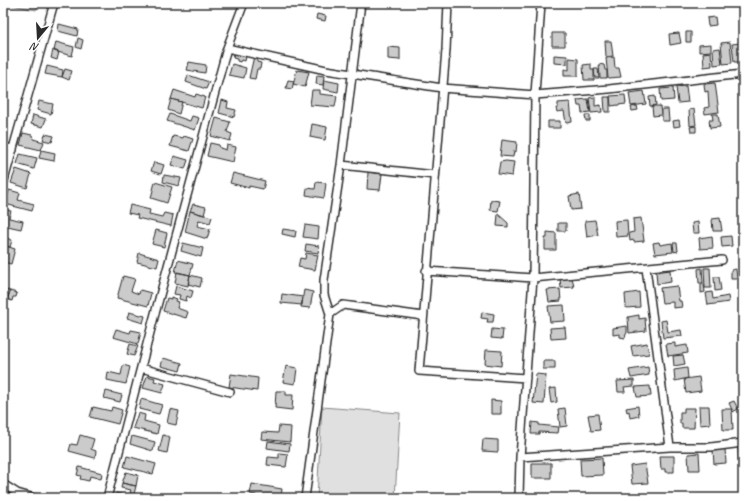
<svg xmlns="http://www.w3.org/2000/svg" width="746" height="501" font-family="Caveat,sans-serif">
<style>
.green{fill:#e0e0e0;stroke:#868686}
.building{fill:#cbcbcb;stroke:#2b2b2b}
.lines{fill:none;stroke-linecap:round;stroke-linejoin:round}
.minor-casing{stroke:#2b2b2b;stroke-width:10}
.minor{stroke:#fff;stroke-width:7}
</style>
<rect width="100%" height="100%" fill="#fff"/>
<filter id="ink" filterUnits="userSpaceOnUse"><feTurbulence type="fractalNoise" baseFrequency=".025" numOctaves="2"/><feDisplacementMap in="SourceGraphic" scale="8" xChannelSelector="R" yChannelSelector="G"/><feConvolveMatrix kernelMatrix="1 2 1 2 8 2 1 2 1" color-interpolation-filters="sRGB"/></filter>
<g filter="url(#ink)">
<!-- green -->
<path class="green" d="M3,3H39L36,10Z
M322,407L400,413L395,498H317Z"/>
<!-- building -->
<path class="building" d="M317,14L326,16L325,21L316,19Z
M715,17L716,25L708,26L707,18Z
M59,24L78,29L77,36L58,31Z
M686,32H691V42H686Z
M552,33H565V46H552Z
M679,33L681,43L670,45L669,34Z
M740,37H743V60Z
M78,38L83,40L81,49L76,47Z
M605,41H611L613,56L606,57Z
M56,42L74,47L72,56L54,51Z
M730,42L732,63L723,64L721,43Z
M740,43L741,62H734L732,44Z
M711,44V51L699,52V45Z
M388,47L400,48V60L388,59Z
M720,48L722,64L714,65L713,49Z
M53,50L59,52L57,60L51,58Z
M711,52L712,66L704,67L703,53Z
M3,53L7,55L3,66Z
M234,54L246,56L245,61L241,60L240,62L237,61V59L233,58Z
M554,55L567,56V64L554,63Z
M254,56L258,57L257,62L261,63L260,69H257L255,79L249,78Z
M614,57L615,68H619L621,77L608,78L606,58Z
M569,58L578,59V76H564V69L569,70Z
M189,62L206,65L205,73L187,70Z
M232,64L246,68L244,78L229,75Z
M591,64V70H594V80H584L583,65Z
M599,64L604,65L605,70H607V78H600Z
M47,66L63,70L62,77L45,74Z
M65,69L72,71L69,80L62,77Z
M594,69H598L599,78H595Z
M297,70L309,72L305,87L293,84Z
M188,75L209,82L206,89L186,82Z
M317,75L324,76L323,85L316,84Z
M288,80L294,81L292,89L286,88Z
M324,80L339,83L338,92L323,89Z
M715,83L719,112L705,114L704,108L709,107L708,91L705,92L704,84Z
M686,86L688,102L678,103L676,87Z
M673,88L674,100L661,101L660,89Z
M174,90L195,97L196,94L205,97L202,108L171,99Z
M312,90H320V94L337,96L335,107L310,105Z
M644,91L646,104L631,106L629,93Z
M625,95L626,104L611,106L610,96Z
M655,96L656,105L650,106L649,97Z
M595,97V106L601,105L602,112L591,113L589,98Z
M604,97H610V112H605Z
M171,99L182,102L179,114L168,110Z
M588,99L590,112L582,113L581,106H578L577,100Z
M222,100L228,102L227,108L236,110L234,117L219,113Z
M39,101L53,104L51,114L37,110Z
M570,102L572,122L566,123L564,111L557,112L556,108H558V103Z
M637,106L638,110L632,111L631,107Z
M652,106H660L661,115L653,116Z
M662,109H668L669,121H662Z
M694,109L696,125L690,126L689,110Z
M170,114L190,121L192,116L199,118L195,130L167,121Z
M712,114H718L720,127L710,128L709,120H713Z
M33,115L46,119L43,127L31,124Z
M585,115H590V121H586Z
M216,118L230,122L227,132L232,134L230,141L211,136Z
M679,120L680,126L674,127L673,121Z
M548,121H560V128H548Z
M312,124L327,127L325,140L310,137Z
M696,126V132H691L690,127Z
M23,133L32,135L33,139L44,142L41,150L20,145Z
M45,134L54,136L52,142L43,140Z
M173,136L183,138L184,136L193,139L189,151L170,146Z
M502,140L517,142L516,152L514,151L513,157L500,156Z
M210,143L219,145L220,148L226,150L227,145L236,147L233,162L207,156Z
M41,150L55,153L54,161L39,158Z
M20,154L37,158L34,169L17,164Z
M174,156L188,160L185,169L171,165Z
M506,161L514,162L512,176L498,174L500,162Z
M154,162L164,165L161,174L151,171Z
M16,169L31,174L27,188L11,183Z
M368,172L382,174L380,190L367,189Z
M233,173L265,181L263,189L249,186V188L230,183Z
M164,175L181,178L179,186L163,182Z
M155,182L172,187L167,203L151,198Z
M316,182L326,183L324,198L306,195L307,188L315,189Z
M9,190L20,193L18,200L34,204L32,211L5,204Z
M579,194L581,209L571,210L569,196Z
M491,200L500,201L498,211L490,210Z
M193,204L206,207L204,215L190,211Z
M130,205L150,210L149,214L162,217L164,213L173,215L171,226L137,218L138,215L128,213Z
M3,209L11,211L9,218L23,221L21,229L3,225Z
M190,211L212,217L210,223L199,220L197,226L210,229L207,239L185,232Z
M498,214L508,223V227L497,226Z
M641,218L644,241L634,242L633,240L630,241L629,233L634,232L633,219Z
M720,218L722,231H713L712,219Z
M595,220L598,235L587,237L585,221Z
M627,220L628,236L616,237L615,221Z
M698,222L699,233H693L692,223Z
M558,223H566V231H558Z
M305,225L319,227L318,239L303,237Z
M283,229L296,231L295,237L282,234Z
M156,230L167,233L164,247L152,244Z
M547,232L556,233V250H545V238H547Z
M712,236L713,248L700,249L699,238Z
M731,236L732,246L722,247L721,237Z
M3,237L12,240L10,247L3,245Z
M659,242L660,245L672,243L673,252L655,254L653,243Z
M183,243L203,248L201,257L181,251Z
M673,243H677L678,251L674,252Z
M306,244L319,246L318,253L305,251Z
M3,245L15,249L11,264L3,262Z
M139,253L159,259L157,267L137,262Z
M306,253L318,255L315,270L298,267L300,258L305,259Z
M178,260L193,264L190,275L175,272Z
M702,268L703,283H699L698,269Z
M704,268H710L711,288H705Z
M736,269L737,279H731V270Z
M670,270L671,282L657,284L656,272Z
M177,272L190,275L188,286L175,283Z
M190,275L202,278L200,287L188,284Z
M123,276L135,279L131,291L139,294L140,290L151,293L148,306L117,298Z
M572,277L574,287L561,288L560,279Z
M714,277H719L721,290L715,291Z
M701,284H704L705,292L701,293Z
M176,286L193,291L191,298L187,296L186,301L179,299L180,295L174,294Z
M677,286L679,301H681L682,307L673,308V302L662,303L660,288Z
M3,289L10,291L7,301L3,300Z
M560,289L561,301L549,302L547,290Z
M304,290L313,292L310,308L301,307Z
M10,291L17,293L16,297H13L12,301L7,299Z
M639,292L640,307L626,308L625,294Z
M712,292L713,299L728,296L729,302L708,305L706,293Z
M282,294L303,297L302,305L281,303Z
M171,297L177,299L176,301L179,302L177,308L188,312L186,318L163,311L167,298L171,299Z
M564,305L565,321L550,322L548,306Z
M129,312L145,316L143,323L127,318Z
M482,312L494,314L493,322H487L488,319L481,318Z
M639,315V319L645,318L646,331L629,333L628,317Z
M666,320L668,332L681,330L682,336L663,338L661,321Z
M627,326V333L626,334L625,338L620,337V334L613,335V328Z
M565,327L566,338L551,339L550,328Z
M116,329L130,333L131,330L141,332L138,344L113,337Z
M492,329L503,330L502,339L491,338Z
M647,343L649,354L633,356L631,346Z
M675,343V347L687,345L688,353L668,356L666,344Z
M130,344L138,346L134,356L127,354Z
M486,350L502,351L501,366L485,364Z
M683,355L685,364L674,366L673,356Z
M163,358L182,363L180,371L161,366Z
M543,361H555V369H543Z
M123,365L130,367L126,384L107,380L108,372L121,375Z
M286,366L297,368L295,384L283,382Z
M648,367L649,375L631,378L629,370Z
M687,368L688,378L675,381L674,370Z
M231,374L258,378L257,391L229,387Z
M536,374L546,375L544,404L533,403Z
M147,376L155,378L154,381L165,384L162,393L143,388Z
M699,377L701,391L686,393L684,379Z
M634,380V386L624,387L625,392H618L617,381Z
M650,386L651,396L637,397L635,387Z
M556,388L557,402L551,403L549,389Z
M106,391L122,395L120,402L104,398Z
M276,391H286V395H293L292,410L275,408Z
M141,399L162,405L159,414L139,409Z
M491,400L501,401V414H491Z
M734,401L738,409L733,412L729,403Z
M638,406L639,416L630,418L629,411L627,412L626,408Z
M699,406H709L710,424L700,425Z
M93,407L111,411L112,407L122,410L118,424L90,417Z
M565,408L567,426L560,427L558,409Z
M684,408H695L694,428H682V423L680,424V412H684Z
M170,409L179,411L176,425L167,423Z
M722,409H732L733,430H723Z
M138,413L145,415L144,421L159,425L157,434L133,428Z
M598,414L600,430L591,431L588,415Z
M532,422L539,423V425L559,427L558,433L539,432V434H531Z
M279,426L291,427L290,442L261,439L262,432L278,433Z
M80,435L94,439L91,449L96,451L95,458L69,451L71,444L77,445Z
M163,435L170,437L167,453L159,451Z
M132,436L155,442L153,451L130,444Z
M483,439L498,440V452L482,451Z
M268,441L290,444L289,451L267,448Z
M743,447V465H739L738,448Z
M725,449L726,463L714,464L713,450Z
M279,453L288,454L286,467L267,465L268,457L279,458Z
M699,453L700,470H689L688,454Z
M127,456L156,464L153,474L124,467Z
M660,456H674V472H665V469H661Z
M602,458L603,475L581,476L580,459Z
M532,463H551V478H532Z
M645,464L648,483L632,484L630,466Z
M79,467L102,473L101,479L90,476L89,481L80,479L81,476L77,475Z
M126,472L138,475L136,486L122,483Z
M122,483L136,486L134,494L130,493L131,490L121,488Z
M252,484L282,489L281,497L271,495V498H255L256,495L250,494Z
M116,493L129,496L128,498H115Z"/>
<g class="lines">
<defs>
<path id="minor" d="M448,3L446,50L419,371L526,378
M227,48L326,70L442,88L535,95L541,3
M3,146L13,150
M341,165L435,175
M3,184L54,3
M646,268L670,447
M426,271L533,278L722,260
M330,314L343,305L423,316
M141,368L230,392
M520,457L670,447H711L743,443
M3,484L17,493L34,498
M107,498L153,321L227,48L244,3
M305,498L330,314L324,295V280L341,165L361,3
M519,498L520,457L533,278L535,95L609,89L743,74"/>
</defs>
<!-- minor casing -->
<use href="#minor" class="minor-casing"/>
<!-- minor -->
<use href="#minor" class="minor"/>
</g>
</g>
<!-- margin -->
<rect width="746" height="501" fill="none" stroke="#fff" stroke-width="16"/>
<rect x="8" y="8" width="730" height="485" fill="none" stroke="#2b2b2b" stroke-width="1.5" filter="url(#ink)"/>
<!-- north arrow -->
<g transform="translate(38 38) rotate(198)" stroke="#ffffff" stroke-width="3" paint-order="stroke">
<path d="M0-3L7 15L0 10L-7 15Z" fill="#2b2b2b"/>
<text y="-6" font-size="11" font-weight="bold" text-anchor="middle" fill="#2b2b2b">N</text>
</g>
</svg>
